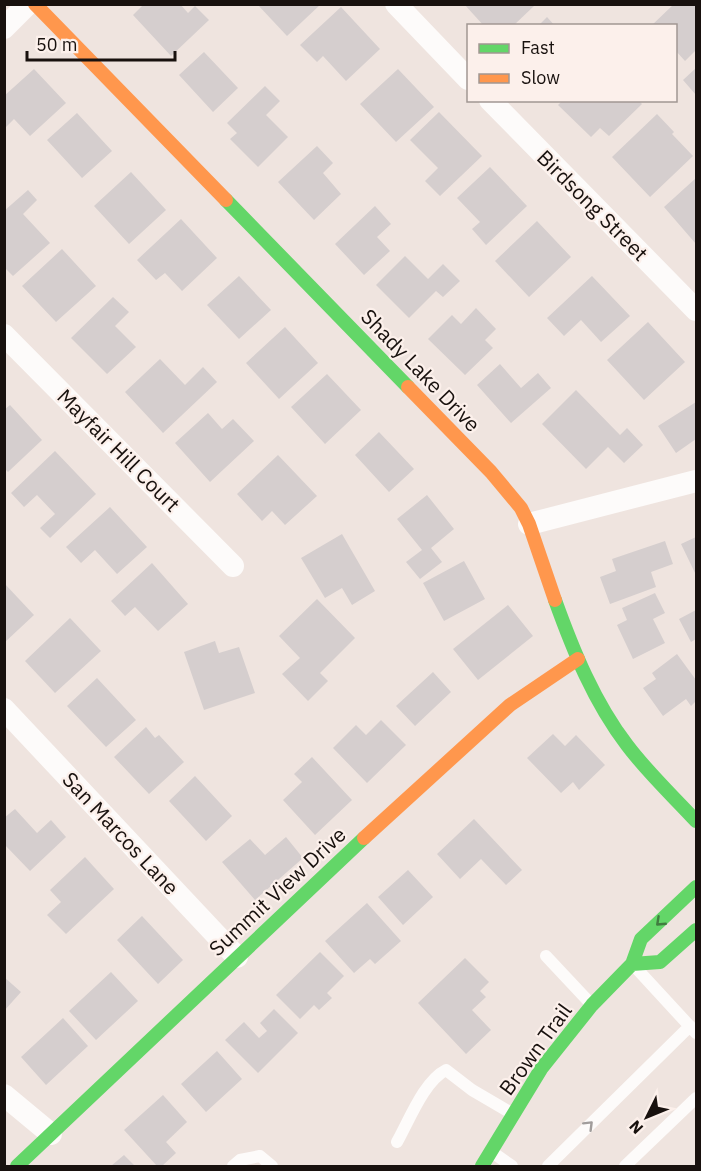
<svg xmlns="http://www.w3.org/2000/svg" width="701" height="1171" font-family="'IBM Plex Sans',sans-serif">
<style>
.building{fill:#d5cece}
.lines{fill:none;stroke-linecap:round;stroke-linejoin:round}
.lane{stroke:#fdfbfa;stroke-width:12}
.street{stroke:#fdfbfa;stroke-width:22}
.fast{stroke:#63d668;stroke-width:14}
.slow{stroke:#ff974d;stroke-width:14}
.oneway{stroke:#417d40}
.oneway2{stroke:#a19d9c}
.labels{text-anchor:middle;dominant-baseline:central;stroke-width:4.5;stroke-linejoin:round;paint-order:stroke}
.street-label{font-size:21px;fill:#18110e;stroke:#fcf0eb}
</style>
<rect width="100%" height="100%" fill="#efe4df"/>
<!-- building -->
<path class="building" d="M144,4H180L188,13L195,6L209,20L171,56L133,15Z
M257,4H321L287,36Z
M464,4H532L534,6L513,26H484Z
M674,4H696V50L685,61L676,51V26H651Z
M341,7L380,49L346,81L323,56L317,62L300,45Z
M547,17L555,26H538Z
M204,52L238,88L213,112L179,75Z
M696,68V95L683,80Z
M34,69L66,103L30,136L14,119L4,129V96Z
M398,69L434,107L396,142L360,104Z
M265,86L280,101L266,115L288,137L258,167L230,139L237,133L227,123Z
M563,100H638L642,104L609,136L600,128L591,137L558,105Z
M439,112L482,156L440,196L425,181L438,168L410,140Z
M77,113L112,151L82,178L47,140Z
M657,114L674,132L672,134L693,156L650,197L612,157Z
M317,146L333,163L323,173L341,194L314,220L278,182Z
M490,167L527,206L486,245L472,229L480,222L457,198Z
M131,172L166,210L129,244L94,206Z
M696,178V244L664,207Z
M28,190L37,200L23,214L50,243L13,276L4,267V211Z
M375,206L391,224L377,237L390,251L364,275L335,244Z
M181,219L217,258L182,291L165,273L156,280L137,260Z
M537,221L571,257L529,297L495,261Z
M62,249L96,286L56,322L22,286Z
M405,256L428,279L443,264L460,281L443,297L436,291L409,318L376,285Z
M239,276L271,310L239,339L207,305Z
M592,276L630,316L601,342L581,320L564,336L547,318Z
M113,297L129,312L115,326L136,347L107,374L71,338Z
M476,308L496,329L485,340L493,348L465,375L428,339L452,315L461,324Z
M648,322L685,362L644,400L607,360Z
M285,327L318,363L279,399L246,363Z
M160,359L185,385L203,367L217,382L163,433L125,392Z
M500,364L521,388L538,373L551,388L511,423L477,385Z
M327,374L361,410L325,444L291,407Z
M576,390L620,435L627,428L643,445L624,463L608,447L586,469L542,424Z
M696,402V439L676,453L658,426Z
M10,405L42,440L8,472L4,468V410Z
M208,413L222,429L233,419L254,441L210,482L175,443Z
M379,432L414,469L389,492L355,455Z
M55,451L96,494L50,538L40,528L55,514L37,495L24,507L11,493Z
M278,455L317,496L285,525L272,511L262,521L237,494Z
M427,495L454,529L431,548L442,562L420,579L406,562L422,550L397,519Z
M110,507L147,547L117,574L95,550L81,563L66,547Z
M342,534L375,591L352,605L342,588L325,598L301,558Z
M696,537V575L681,544Z
M665,541L673,564L651,572L656,587L610,604L600,577L616,571L612,559Z
M464,561L485,599L444,621L423,583Z
M152,563L188,604L158,631L135,607L125,616L111,601Z
M4,583L34,615L4,643Z
M655,593L665,613L653,619L665,643L633,659L617,625L627,620L622,608Z
M317,599L355,638L320,673L328,681L308,701L282,674L300,658L279,636Z
M508,605L533,636L478,680L453,649Z
M696,610V639L691,642L679,619Z
M70,618L101,651L55,693L25,661Z
M215,641L219,653L239,647L255,693L204,710L184,652Z
M677,654L696,680V701L691,706L686,699L663,716L643,688L656,679L652,673Z
M433,672L451,692L415,726L396,706Z
M97,678L136,720L106,747L67,706Z
M381,720L406,745L367,783L333,748L356,725L366,735Z
M146,727L155,738L159,735L184,762L149,794L114,757Z
M553,734L565,746L576,735L605,765L579,790L573,782L561,793L527,758Z
M312,757L352,800L315,835L283,800L302,782L294,774Z
M195,776L232,816L206,841L169,801Z
M15,809L37,833L51,820L66,837L30,871L4,844V818Z
M474,819L522,870L506,885L481,859L460,879L437,854Z
M286,837L303,858L255,900L222,862L250,839L265,855Z
M85,857L114,889L66,934L47,915L61,902L50,890Z
M408,870L433,897L403,925L378,897Z
M367,903L401,941L375,964L370,959L354,973L325,941Z
M142,916L183,960L158,984L117,940Z
M320,952L344,976L327,993L332,998L319,1010L314,1005L300,1019L276,995Z
M465,958L489,982L480,991L486,997L472,1010L491,1030L466,1054L418,1003Z
M111,972L138,1001L96,1040L69,1011Z
M4,977L21,992L4,1011Z
M274,1009L298,1033L258,1073L225,1040L244,1022L259,1038L267,1031L260,1023Z
M63,1018L88,1046L46,1085L21,1057Z
M217,1051L242,1079L206,1112L181,1084Z
M163,1095L187,1122L166,1142L176,1153L162,1166H157L124,1130Z
M124,1155L135,1166H111Z"/>
<g class="lines">
<!-- lane -->
<path class="lane" d="M546,956L591,1004
M637,969L696,1033
M397,1142C409,1121 424,1081 446,1070L472,1090L513,1114
M492,1152L512,1166
M233,1166L240,1160L260,1156L272,1166
M548,1166L690,1026
M625,1166L696,1098"/>
<!-- street -->
<path class="street" d="M396,4L468,79
M4,28L28,4
M490,100L696,310
M4,335L233,566
M529,524L696,481
M4,709L237,957
M4,1095L51,1134"/>
<!-- fast -->
<path class="fast" d="M226,200L408,387
M555,600C573,650 594,702 627,745C648,773 673,796 696,821
M632,964L660,962L696,930
M17,1166L364,838
M482,1166L541,1069L592,1005L632,964L641,939L696,887"/>
<!-- slow -->
<path class="slow" d="M35,4L226,200
M408,387L491,472L521,508L529,524L555,600
M364,838L510,705L578,659"/>
</g>
<!-- one-way arrows -->
<defs><path id="oneway-chevron" d="M-2-3.5L2.5 0L-2 3.5" fill="none" stroke-width="1.6" stroke-linecap="round" stroke-linejoin="round" transform="scale(1.5)"/></defs>
<use class="oneway" href="#oneway-chevron" transform="translate(660 922) rotate(137)"/>
<use class="oneway2" href="#oneway-chevron" transform="translate(589 1125) rotate(-45)"/>
<g class="labels">
<!-- street labels -->
<g class="street-label">
<text transform="translate(593 205) rotate(45)">Birdsong Street</text>
<text transform="translate(421 370) rotate(46)">Shady Lake Drive</text>
<text transform="translate(119 450) rotate(45)">Mayfair Hill Court</text>
<text transform="translate(121 833) rotate(47)">San Marcos Lane</text>
<text transform="translate(277 891) rotate(-43)">Summit View Drive</text>
<text transform="translate(535 1049) rotate(-54)">Brown Trail</text>
</g>
</g>
<!-- border -->
<rect width="701" height="1171" fill="none" stroke="#18110e" stroke-width="12"/>
<!-- legend -->
<rect x="467" y="24" width="210" height="78" fill="#fcf0eb" stroke="#a19793" stroke-width="1.5"/>
<rect x="479" y="44" width="30" height="9" fill="#63d668" stroke="#a19793" stroke-width="1.5"/>
<text x="521" y="54" font-size="18" fill="#18110e">Fast</text>
<rect x="479" y="74" width="30" height="9" fill="#ff974d" stroke="#a19793" stroke-width="1.5"/>
<text x="521" y="84" font-size="18" fill="#18110e">Slow</text>
<!-- north arrow -->
<g transform="translate(647 1117) rotate(227)" stroke="#fcf0eb" stroke-width="4.5" paint-order="stroke">
<path d="M0-4.5L10 22L0 15L-10 22Z" fill="#18110e"/>
<text y="-9" font-size="16" font-weight="bold" text-anchor="middle" fill="#18110e">N</text>
</g>
<!-- scale -->
<path d="M27 51v9h148v-9" fill="none" stroke="#18110e" stroke-width="3"/>
<text x="36" y="51" font-size="18" fill="#18110e" stroke="#fcf0eb" stroke-width="4.5" paint-order="stroke">50 m</text>
</svg>
